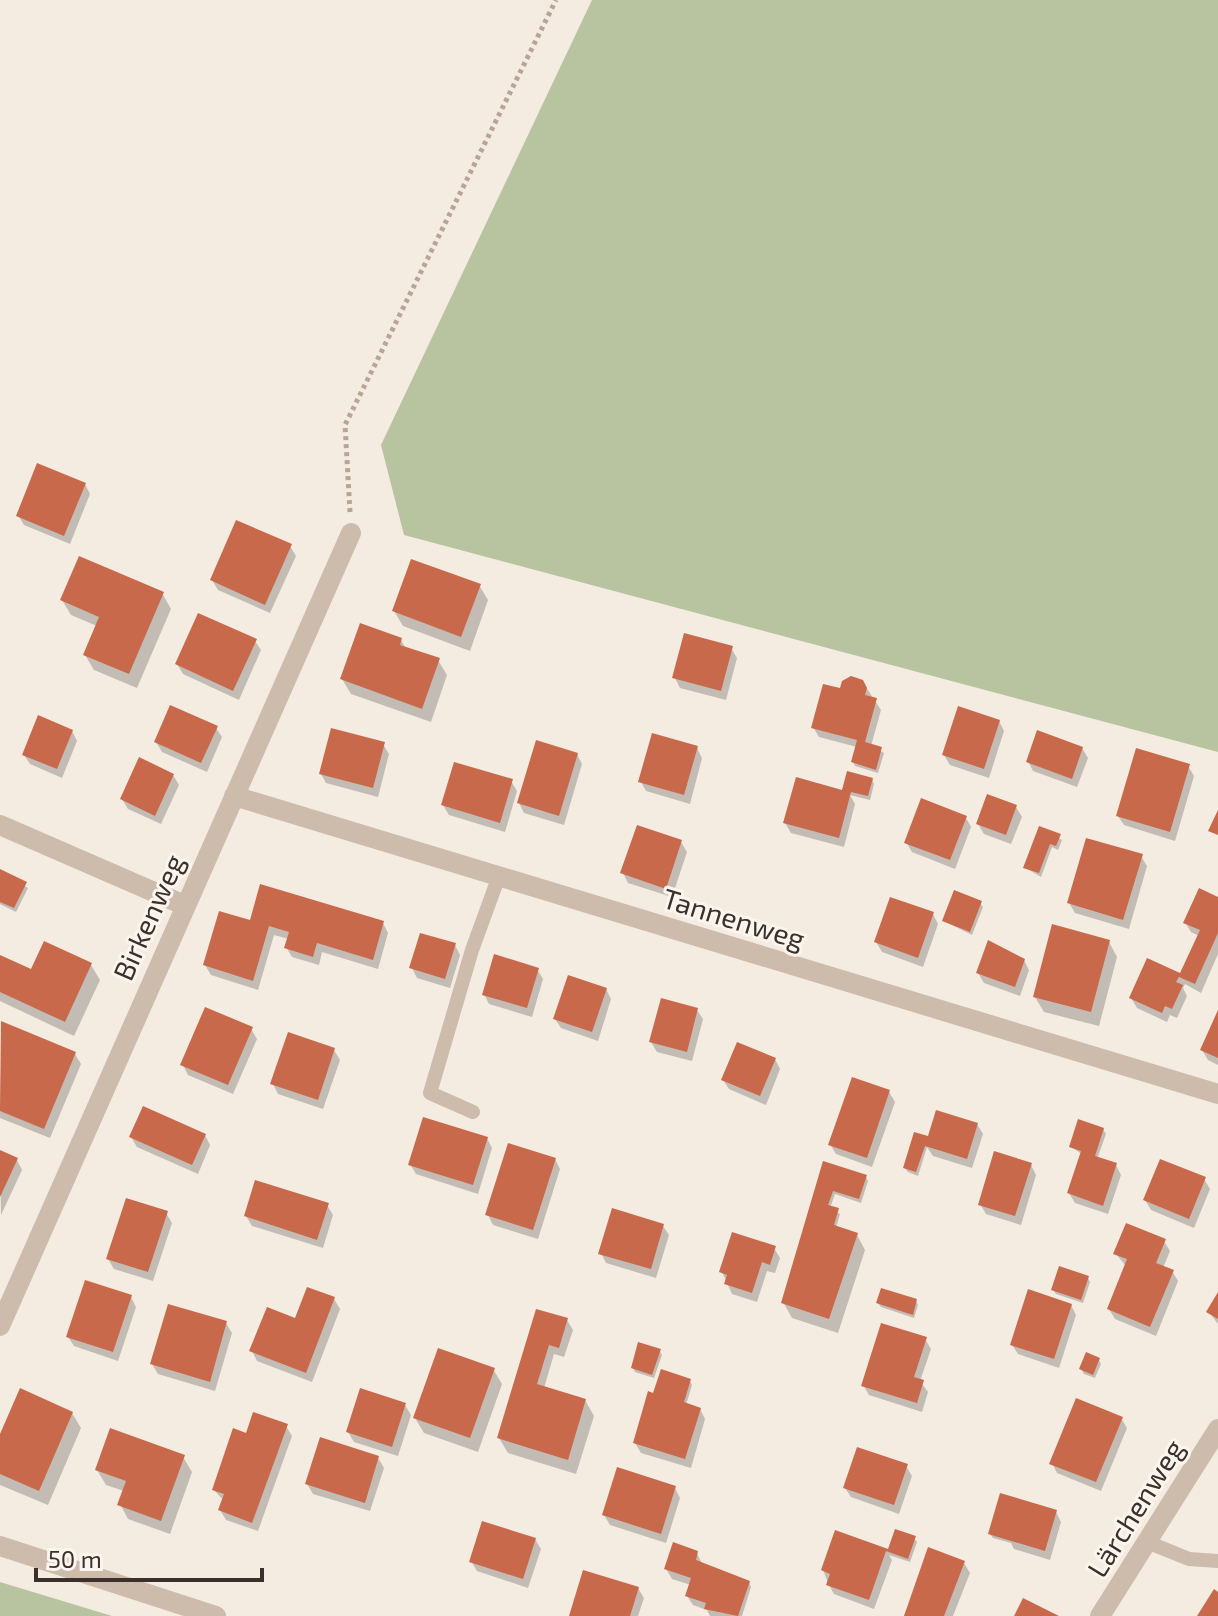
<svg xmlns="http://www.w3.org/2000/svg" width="1218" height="1616" font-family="'Exo 2',sans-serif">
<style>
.green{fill:#b8c4a0}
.shadow{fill:#0003}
.building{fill:#c8694b}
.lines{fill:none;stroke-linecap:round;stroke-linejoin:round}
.path{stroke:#b9a596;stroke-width:5;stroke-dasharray:4 4;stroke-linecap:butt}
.service{stroke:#cdbbac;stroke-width:14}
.minor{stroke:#cdbbac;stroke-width:20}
.labels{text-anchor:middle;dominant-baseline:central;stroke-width:6;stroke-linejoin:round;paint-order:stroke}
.street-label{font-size:28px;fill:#3b302b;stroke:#fbf5ee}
</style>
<rect width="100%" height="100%" fill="#f4ebe1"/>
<!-- green -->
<path class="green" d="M592,0H1218V752L404,535L381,445Z
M0,1582L112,1616H0Z"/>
<!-- shadow -->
<path class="shadow" d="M85,484L90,494L70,544L24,525L18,515Z
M290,546L296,556L270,613L218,590L212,580Z
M479,585L488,600L470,651L403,626L394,611Z
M162,593L171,609L137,688L94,670L85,655L97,626L71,615L62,600Z
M401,640L406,649L438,660L447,675L431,722L351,694L342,679Z
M255,641L261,650L239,700L183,674L177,664Z
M731,648L737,658L726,700L680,688L675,678Z
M862,681L881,710L871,746L884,753L878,773L855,766L853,762L857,747L819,737L813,727L842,691Z
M999,721L1004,731L989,778L950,765L944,755Z
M216,728L222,737L207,772L162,752L156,742Z
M72,731L77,741L62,778L30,764L24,755Z
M383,744L389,754L378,797L326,783L321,774Z
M697,748L702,758L690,804L646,791L641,782Z
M1082,748L1088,758L1077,787L1033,771L1028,761Z
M577,754L582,764L564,825L524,813L519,803Z
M1188,766L1194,776L1175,841L1124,825L1118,816Z
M173,775L179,785L161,824L128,809L122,799Z
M872,779L874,784L870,800L850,795L855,804L844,847L791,833L785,823Z
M511,781L517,791L505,832L449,815L443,805Z
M1016,807L1022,817L1011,844L984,834L978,824Z
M966,818L971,827L955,869L912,852L906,842Z
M1040,828L1062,840L1058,850L1052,847L1041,877L1026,868Z
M681,842L687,852L672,897L628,883L623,873Z
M1141,856L1147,866L1129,929L1075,913L1069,903Z
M0,871L28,888L16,912L0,904Z
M1218,899V954L1201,993L1185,984L1183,988L1187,996L1177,1018L1170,1015L1167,1022L1137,1008L1131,998L1179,975L1180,978L1199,936L1191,932L1185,922Z
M980,903L983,907L972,935L944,921Z
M933,914L938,924L923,967L882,952L876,942Z
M251,922L383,923L388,933L378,969L322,952L319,965L292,957L286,947L289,939L274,935L258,990L211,975L205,965Z
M1109,942L1117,957L1099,1026L1044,1012L1035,997Z
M455,945L460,955L450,988L417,978L412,968Z
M0,957L32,971L91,965L100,980L74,1036L0,1001Z
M1024,960L1029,970L1020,996L984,983L978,973Z
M537,969L543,979L532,1017L489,1004L484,994Z
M606,989L611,999L598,1041L561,1028L555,1019Z
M697,1010L703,1019L692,1061L657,1052L651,1042Z
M1218,1015V1065L1208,1060L1202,1050Z
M2,1024L75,1054L81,1064L50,1138L0,1118Z
M251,1029L257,1039L233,1094L188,1075L183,1065Z
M334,1050L340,1060L323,1109L278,1094L273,1084Z
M775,1059L780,1069L766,1105L729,1089L723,1080Z
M889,1092L895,1102L872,1167L836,1154L830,1144Z
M977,1124L983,1134L972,1168L933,1156L927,1147L918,1176L908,1172L905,1168L927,1138Z
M1103,1129L1106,1134L1097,1159L1116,1165L1121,1175L1108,1214L1075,1203L1069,1193L1082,1154L1071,1147Z
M205,1135L210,1145L198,1174L137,1147L131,1137Z
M487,1138L492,1148L478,1194L416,1174L410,1164Z
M0,1152L17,1160L22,1170L1,1215Z
M555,1159L560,1169L538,1239L493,1225L488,1215Z
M825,1164L866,1177L868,1181L861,1203L835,1194L830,1208L840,1214L836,1228L857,1235L865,1250L838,1333L792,1318L783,1302Z
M1031,1165L1036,1175L1021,1225L986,1214L980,1204Z
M1204,1179L1210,1189L1194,1228L1151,1210L1145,1200Z
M327,1205L333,1215L323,1248L252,1226L246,1216Z
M166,1213L172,1223L153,1281L114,1269L108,1259Z
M663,1226L669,1235L656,1278L606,1263L601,1253Z
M1164,1241L1170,1251L1163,1268L1172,1271L1178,1281L1156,1336L1115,1319L1109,1309L1126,1266L1116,1254Z
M774,1248L780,1258L775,1273L767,1271L757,1302L732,1294L722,1272Z
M1088,1278L1090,1282L1083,1303L1056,1294L1053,1290Z
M1218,1296V1324L1209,1312Z
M131,1297L136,1307L118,1361L74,1346L68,1337Z
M334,1299L340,1309L312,1382L257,1361L252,1351Z
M916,1301L918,1305L914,1318L881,1307L878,1303Z
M1071,1305L1076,1315L1059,1368L1018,1354L1012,1345Z
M537,1311L567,1320L573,1330L564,1357L554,1354L544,1388L585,1400L594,1416L576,1474L508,1453L499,1438Z
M226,1323L232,1333L215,1391L158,1374L152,1364Z
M925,1339L931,1349L920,1381L928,1392L922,1412L869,1395L863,1385Z
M659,1350L662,1355L654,1378L635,1372L633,1368Z
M1099,1360L1101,1364L1095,1378L1084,1374L1081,1369Z
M493,1369L502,1384L478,1452L424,1433L415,1418Z
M690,1381L692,1385L686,1405L700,1409L705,1419L691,1468L641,1453L635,1443L655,1395Z
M405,1405L411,1415L398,1456L354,1442L348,1432Z
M72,1413L81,1428L48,1505L0,1485V1439Z
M1121,1418L1127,1428L1101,1491L1057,1473L1052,1463Z
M286,1426L292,1436L258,1531L226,1520L220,1510L224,1501L214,1490L247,1436Z
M183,1457L192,1472L170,1534L128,1519L120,1504L124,1491L106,1485L97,1470Z
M378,1458L384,1468L370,1511L313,1494L307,1484Z
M906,1466L912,1476L899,1514L851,1497L845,1488Z
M675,1488L680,1498L666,1543L610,1525L604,1515Z
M1056,1512L1061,1522L1050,1560L1014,1549L1011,1543L993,1538L990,1534Z
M837,1532L889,1551L914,1538L917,1542L910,1562L889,1555L892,1560L874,1609L834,1594L829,1585L823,1570Z
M535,1539L541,1549L528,1588L477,1571L471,1561Z
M930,1549L964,1563L970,1573L953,1616H904Z
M697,1553L702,1564L749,1582L751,1587L742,1616H710L707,1610L693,1605L687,1596L691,1585L672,1579L666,1569Z
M638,1588L644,1598L638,1616H571Z"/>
<!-- building -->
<path class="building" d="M37,463L86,483L64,536L16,516Z
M236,520L292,544L265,605L210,580Z
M79,556L164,592L129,674L83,655L99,617L60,600Z
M411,559L481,584L461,637L392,611Z
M198,613L257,639L233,691L175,664Z
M360,623L402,638L400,645L440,658L422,709L340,679Z
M684,633L733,646L721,691L672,678Z
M851,676L863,680L867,688L865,695L877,698L865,742L882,747L876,770L851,762L857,740L811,728L823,684L840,688L842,681Z
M170,705L218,726L201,763L154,742Z
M958,706L1000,720L984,769L942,755Z
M38,715L73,730L57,769L22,755Z
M331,728L385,742L373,788L319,774Z
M1037,730L1083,747L1072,779L1026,762Z
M652,733L698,746L684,795L638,782Z
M536,740L578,753L559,816L517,803Z
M1136,748L1190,764L1170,832L1116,816Z
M139,757L174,774L155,816L120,799Z
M454,762L513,779L500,823L441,805Z
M847,771L873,778L868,796L851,792L839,838L783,823L796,777L842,790Z
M987,794L1017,805L1006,835L976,824Z
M921,798L967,816L950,860L904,843Z
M1218,810V835L1208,831Z
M637,825L682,840L666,889L620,873Z
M1039,826L1061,834L1056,846L1050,844L1039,873L1023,868Z
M1086,838L1143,854L1123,920L1067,903Z
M0,869L27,882L14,908L0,902Z
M260,884L384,921L373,960L317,943L313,957L284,948L289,932L269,926L253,981L203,965L219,911L250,920Z
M1199,888L1218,897V933L1195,984L1179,977L1176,982L1183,985L1172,1009L1165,1006L1162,1013L1129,998L1147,958L1180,973L1200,930L1183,923Z
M954,890L982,901L970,932L942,921Z
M890,897L934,912L918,958L874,942Z
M1052,924L1110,940L1091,1012L1033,997Z
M420,933L456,943L445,979L409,968Z
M988,940L1025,959L1015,987L976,973Z
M44,941L92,963L65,1022L0,992V955L31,969Z
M494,954L539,968L527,1008L482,995Z
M568,975L607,988L592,1032L553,1019Z
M661,998L698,1008L687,1052L649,1042Z
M205,1007L253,1027L228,1085L180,1065Z
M1218,1010V1058L1200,1050Z
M1,1021L76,1052L44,1129L0,1111Z
M288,1032L335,1048L318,1100L270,1084Z
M737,1042L776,1058L760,1096L721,1080Z
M852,1077L890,1090L867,1158L828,1145Z
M143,1106L206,1134L192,1165L129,1137Z
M936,1110L978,1123L967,1159L925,1146L916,1172L903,1168L914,1132L928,1136Z
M423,1117L488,1137L473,1185L408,1165Z
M1078,1119L1104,1128L1095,1156L1117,1163L1103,1206L1067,1193L1081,1151L1069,1147Z
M508,1143L556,1158L533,1230L485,1215Z
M0,1150L18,1158L0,1197Z
M994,1151L1032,1163L1015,1216L978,1205Z
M1160,1159L1206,1177L1189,1219L1143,1200Z
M823,1161L867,1175L859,1199L833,1191L828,1205L839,1208L834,1225L858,1233L829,1319L781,1303Z
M255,1180L329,1203L317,1240L244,1216Z
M126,1198L168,1211L148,1272L106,1259Z
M612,1208L664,1224L651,1269L598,1254Z
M1126,1223L1166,1239L1156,1263L1174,1270L1150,1327L1107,1309L1127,1259L1113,1254Z
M732,1232L776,1246L770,1265L762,1262L752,1293L724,1284L727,1275L719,1272Z
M1059,1266L1089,1276L1081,1300L1051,1290Z
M85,1280L132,1295L113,1352L66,1337Z
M307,1287L335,1297L306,1373L249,1351L267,1307L295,1318Z
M881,1288L917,1299L913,1315L876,1303Z
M1028,1289L1072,1304L1054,1359L1010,1345Z
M1218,1292V1319L1206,1312Z
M168,1304L227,1321L210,1382L150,1364Z
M536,1309L568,1318L559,1348L549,1345L537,1384L586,1399L568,1460L497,1438Z
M881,1323L927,1337L914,1377L924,1380L917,1403L861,1386Z
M638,1342L661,1349L652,1375L631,1368Z
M438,1348L495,1368L470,1438L413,1418Z
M1086,1352L1100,1358L1093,1375L1079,1369Z
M661,1369L691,1379L684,1402L701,1408L685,1459L633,1443L648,1391L653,1393Z
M20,1388L73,1412L39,1491L0,1474V1434Z
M360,1388L406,1403L392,1447L346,1432Z
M1076,1398L1123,1417L1096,1482L1049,1464Z
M253,1412L288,1424L252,1523L218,1510L224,1494L212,1490L233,1428L246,1433Z
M110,1428L185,1455L161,1521L117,1505L126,1481L95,1470Z
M320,1437L379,1456L365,1503L305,1484Z
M857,1447L908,1464L894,1505L843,1488Z
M617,1467L676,1486L661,1534L602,1515Z
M1000,1493L1057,1510L1045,1551L988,1534Z
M482,1521L536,1538L523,1579L469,1562Z
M895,1529L916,1536L908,1559L886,1551L869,1600L826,1585L830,1574L821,1570L835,1530L888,1549Z
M673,1542L698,1551L696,1560L750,1581L738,1616L704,1609L706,1603L685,1596L691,1578L664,1569Z
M928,1547L965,1561L944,1616H904Z
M583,1570L639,1587L630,1616H569Z
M1214,1589L1218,1592V1616H1197Z
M1023,1598L1059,1616H1014Z"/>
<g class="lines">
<!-- path -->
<path class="path" d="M350,512L345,425L556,0"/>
<!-- service -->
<path class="service" d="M473,1112L430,1093L472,950L499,876
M1147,1542L1189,1559L1218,1561"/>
<!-- minor -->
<path class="minor" d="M234,796L1218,1094
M0,825L184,905
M0,1326L351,533
M0,1546L216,1616
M1100,1616L1218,1429"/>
</g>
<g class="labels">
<!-- street labels -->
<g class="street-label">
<text transform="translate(148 917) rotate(-66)">Birkenweg</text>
<text transform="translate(734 918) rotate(17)">Tannenweg</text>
<text transform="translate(1135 1508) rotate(-58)">Lärchenweg</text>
</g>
</g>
<!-- scale -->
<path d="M36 1568v12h226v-12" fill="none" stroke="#3b302b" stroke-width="4"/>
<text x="48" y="1568" font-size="24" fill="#3b302b" stroke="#fbf5ee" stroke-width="6" paint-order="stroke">50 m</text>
</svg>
